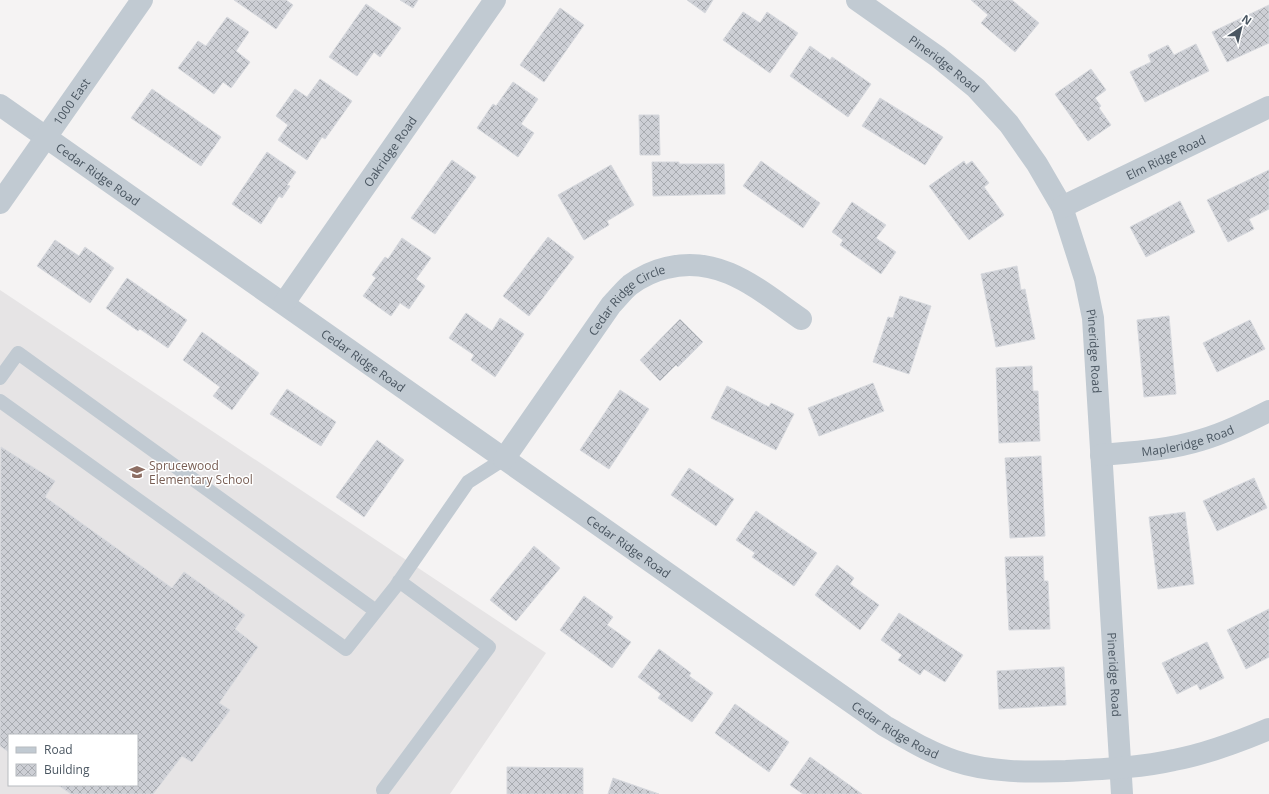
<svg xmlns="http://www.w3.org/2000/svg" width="1269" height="794" font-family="'Open Sans',sans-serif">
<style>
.education{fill:#e6e4e5;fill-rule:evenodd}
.building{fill:url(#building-cross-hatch);stroke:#d7d9de}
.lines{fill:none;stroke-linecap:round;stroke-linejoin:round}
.service{stroke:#c1cad2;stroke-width:14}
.minor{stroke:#c1cad2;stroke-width:22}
.tertiary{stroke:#c1cad2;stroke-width:22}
.labels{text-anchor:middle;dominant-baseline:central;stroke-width:3;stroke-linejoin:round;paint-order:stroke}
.street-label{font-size:12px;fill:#4a5661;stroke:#fff}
.education-label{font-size:12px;fill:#785e54;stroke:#fff;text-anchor:start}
</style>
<defs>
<pattern id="building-cross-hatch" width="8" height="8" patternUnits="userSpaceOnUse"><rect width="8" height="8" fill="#cdcfd5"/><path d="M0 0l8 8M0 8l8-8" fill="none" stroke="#a8abb0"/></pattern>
</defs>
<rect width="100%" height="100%" fill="#f5f3f3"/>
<!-- education -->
<path class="education" d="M0,290L546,653L450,794H0ZM9,735H137V785H9Z"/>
<!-- building -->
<path class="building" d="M234,0H286L293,5L276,29Z
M400,0H418L413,8Z
M687,0H713L705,13Z
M971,0H1012L1039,23L1015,52L981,23L988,15Z
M366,4L401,28L380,57L374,52L357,76L329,57Z
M1269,5V43L1227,62L1212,32Z
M560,8L584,25L544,82L520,65Z
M743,12L760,23L767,12L798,33L770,73L723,40Z
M227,17L249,32L236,51L250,62L231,88L223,82L214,94L178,68L198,41L206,46Z
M1196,44L1209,71L1145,102L1130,72L1151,62L1148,55L1168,45L1174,55Z
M810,46L830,60L832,57L871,84L848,117L790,76Z
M1091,69L1106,90L1095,98L1101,106L1099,108L1111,125L1088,141L1055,94Z
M320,79L352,101L325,139L322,137L307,160L278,140L288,125L276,116L295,89L307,97Z
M513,82L538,99L521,124L534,133L518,157L477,128L493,104L496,106Z
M152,89L221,137L201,166L131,118Z
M880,98L943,137L925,165L862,126Z
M639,115H659L660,155H640Z
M267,152L296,172L287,185L290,186L282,198L279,196L261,224L232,204Z
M452,160L476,177L435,234L411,218Z
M761,161L820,203L803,228L743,186Z
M964,161L966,165L972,161L989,183L984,187L1004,215L969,240L929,186Z
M652,162H679V164H724L725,194L653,196Z
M611,165L634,205L607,221L609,225L584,240L558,195Z
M1269,170V209L1249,219L1254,229L1228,242L1207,200Z
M1180,201L1195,232L1146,257L1130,227Z
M852,202L886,225L876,238L896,252L881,274L840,245L843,240L832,232Z
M548,237L574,257L529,316L503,296Z
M402,238L431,258L416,279L425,286L409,309L400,303L391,316L363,296L376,278L372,275L385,257L388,259Z
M55,240L79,256L85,247L114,268L90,303L37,266Z
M1017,266L1021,290L1025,289L1035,339L996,347L981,274Z
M127,278L187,320L168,348L140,329L138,331L106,308Z
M900,296L931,306L909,374L873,362L888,317L893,318Z
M466,313L492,331L500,318L524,334L495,377L471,360L474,355L449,338Z
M1169,316L1176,394L1144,397L1137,320Z
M680,319L703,342L678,367L676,365L660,381L640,360Z
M1250,320L1265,349L1217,372L1203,343Z
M202,332L259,373L232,410L213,396L220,387L183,360Z
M1032,366L1033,391H1038L1040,441L999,443L996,368Z
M873,383L884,411L819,436L808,408Z
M727,386L769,407L771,403L794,414L776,450L711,418Z
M287,389L336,422L321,446L270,414Z
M620,390L649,409L609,469L580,450Z
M377,440L404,460L364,517L336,497Z
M1,447L55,481L45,497L172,588L184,572L245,615L235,629L258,647L219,703L230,710L192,762L182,756L153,794H71L58,785H137V735H9V752L0,746Z
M1041,456L1045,536L1010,538L1005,458Z
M689,468L734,499L716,526L671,495Z
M1254,478L1267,508L1217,531L1203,501Z
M756,511L817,553L794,586L752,557L755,553L736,540Z
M1185,512L1194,584L1158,589L1149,517Z
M534,546L560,568L516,621L490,600Z
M1043,556L1044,581H1048L1050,629L1009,630L1005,557Z
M837,565L854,578L850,584L879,605L860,630L815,595Z
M584,596L613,617L607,625L631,642L612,668L560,630Z
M1269,609V657L1246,669L1227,630Z
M899,613L963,655L945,682L924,669L920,675L898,660L902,655L881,640Z
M1207,642L1224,678L1200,690L1197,684L1177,694L1162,663Z
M659,649L691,673L689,676L713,693L692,722L658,698L661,694L638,677Z
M1064,667L1066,705L999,709L997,671Z
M735,704L789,742L769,772L715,733Z
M810,757L862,794H803L790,785Z
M507,767L583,768V794H507Z
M613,778L659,794H608Z"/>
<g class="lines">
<!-- service -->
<path class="service" d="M0,378L18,353L376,611
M0,401L346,649L396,586L468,482L504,459
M383,790L489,647L399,581"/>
<!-- minor -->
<g class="minor">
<path id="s1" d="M857,0L938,57L976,88L1009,124L1037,164L1062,207L1085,279L1093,318L1122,794"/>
<path id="s2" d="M0,105L885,726C908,739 930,753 955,761C991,773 1029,772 1066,771C1102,769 1139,768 1174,760C1207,754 1238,742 1269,729"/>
<path id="s3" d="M1062,207L1269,107"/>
<path id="s4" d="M284,303L495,0"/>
<path id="s5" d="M1101,455C1135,452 1169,450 1201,440C1225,433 1247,422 1269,411"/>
<path id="s6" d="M504,459L611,305C617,299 623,291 630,285C641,277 653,271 666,268C720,254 759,290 801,319"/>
</g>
<!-- tertiary -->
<path class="tertiary" id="s7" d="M0,203L142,0"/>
</g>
<!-- icons -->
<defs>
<symbol id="school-bare" viewBox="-9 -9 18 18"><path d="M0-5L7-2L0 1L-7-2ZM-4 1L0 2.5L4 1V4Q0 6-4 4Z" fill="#8d6e63" stroke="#fff" stroke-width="2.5" paint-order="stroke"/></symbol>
</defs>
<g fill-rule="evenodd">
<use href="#school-bare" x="126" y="461" width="22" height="22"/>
</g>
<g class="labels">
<!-- street labels -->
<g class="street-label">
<text stroke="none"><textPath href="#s1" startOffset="108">Pineridge Road</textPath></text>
<text stroke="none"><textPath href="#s7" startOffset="124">1000 East</textPath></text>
<text stroke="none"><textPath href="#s4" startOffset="185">Oakridge Road</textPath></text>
<text stroke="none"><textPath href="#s3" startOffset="115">Elm Ridge Road</textPath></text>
<text stroke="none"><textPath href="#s2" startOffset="120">Cedar Ridge Road</textPath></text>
<text stroke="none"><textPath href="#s6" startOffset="203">Cedar Ridge Circle</textPath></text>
<text stroke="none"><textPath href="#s1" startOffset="444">Pineridge Road</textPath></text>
<text stroke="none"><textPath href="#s2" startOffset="444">Cedar Ridge Road</textPath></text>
<text stroke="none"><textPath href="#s5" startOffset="88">Mapleridge Road</textPath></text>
<text stroke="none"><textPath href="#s2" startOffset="768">Cedar Ridge Road</textPath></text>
<text stroke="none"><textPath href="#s1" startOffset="768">Pineridge Road</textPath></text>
<text stroke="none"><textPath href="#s2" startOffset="1092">Cedar Ridge Road</textPath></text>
</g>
<!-- education labels -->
<g class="education-label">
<text x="149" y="465">Sprucewood<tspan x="149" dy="14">Elementary School</tspan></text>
</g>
</g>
<!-- legend -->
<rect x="8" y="734" width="130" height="52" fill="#ffffff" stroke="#b7bbc0"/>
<rect x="16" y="747" width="20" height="6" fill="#c1cad2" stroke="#b7bbc0"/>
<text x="44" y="754" font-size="12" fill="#4a5661">Road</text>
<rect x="16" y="764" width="20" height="12" fill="url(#building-cross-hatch)" stroke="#b7bbc0"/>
<text x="44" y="774" font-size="12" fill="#4a5661">Building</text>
<!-- north arrow -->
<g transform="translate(1241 28) rotate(35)" stroke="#ffffff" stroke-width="3" paint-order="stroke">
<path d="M0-3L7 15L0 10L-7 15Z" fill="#4a5661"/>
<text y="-6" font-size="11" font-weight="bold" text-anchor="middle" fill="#4a5661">N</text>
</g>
</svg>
